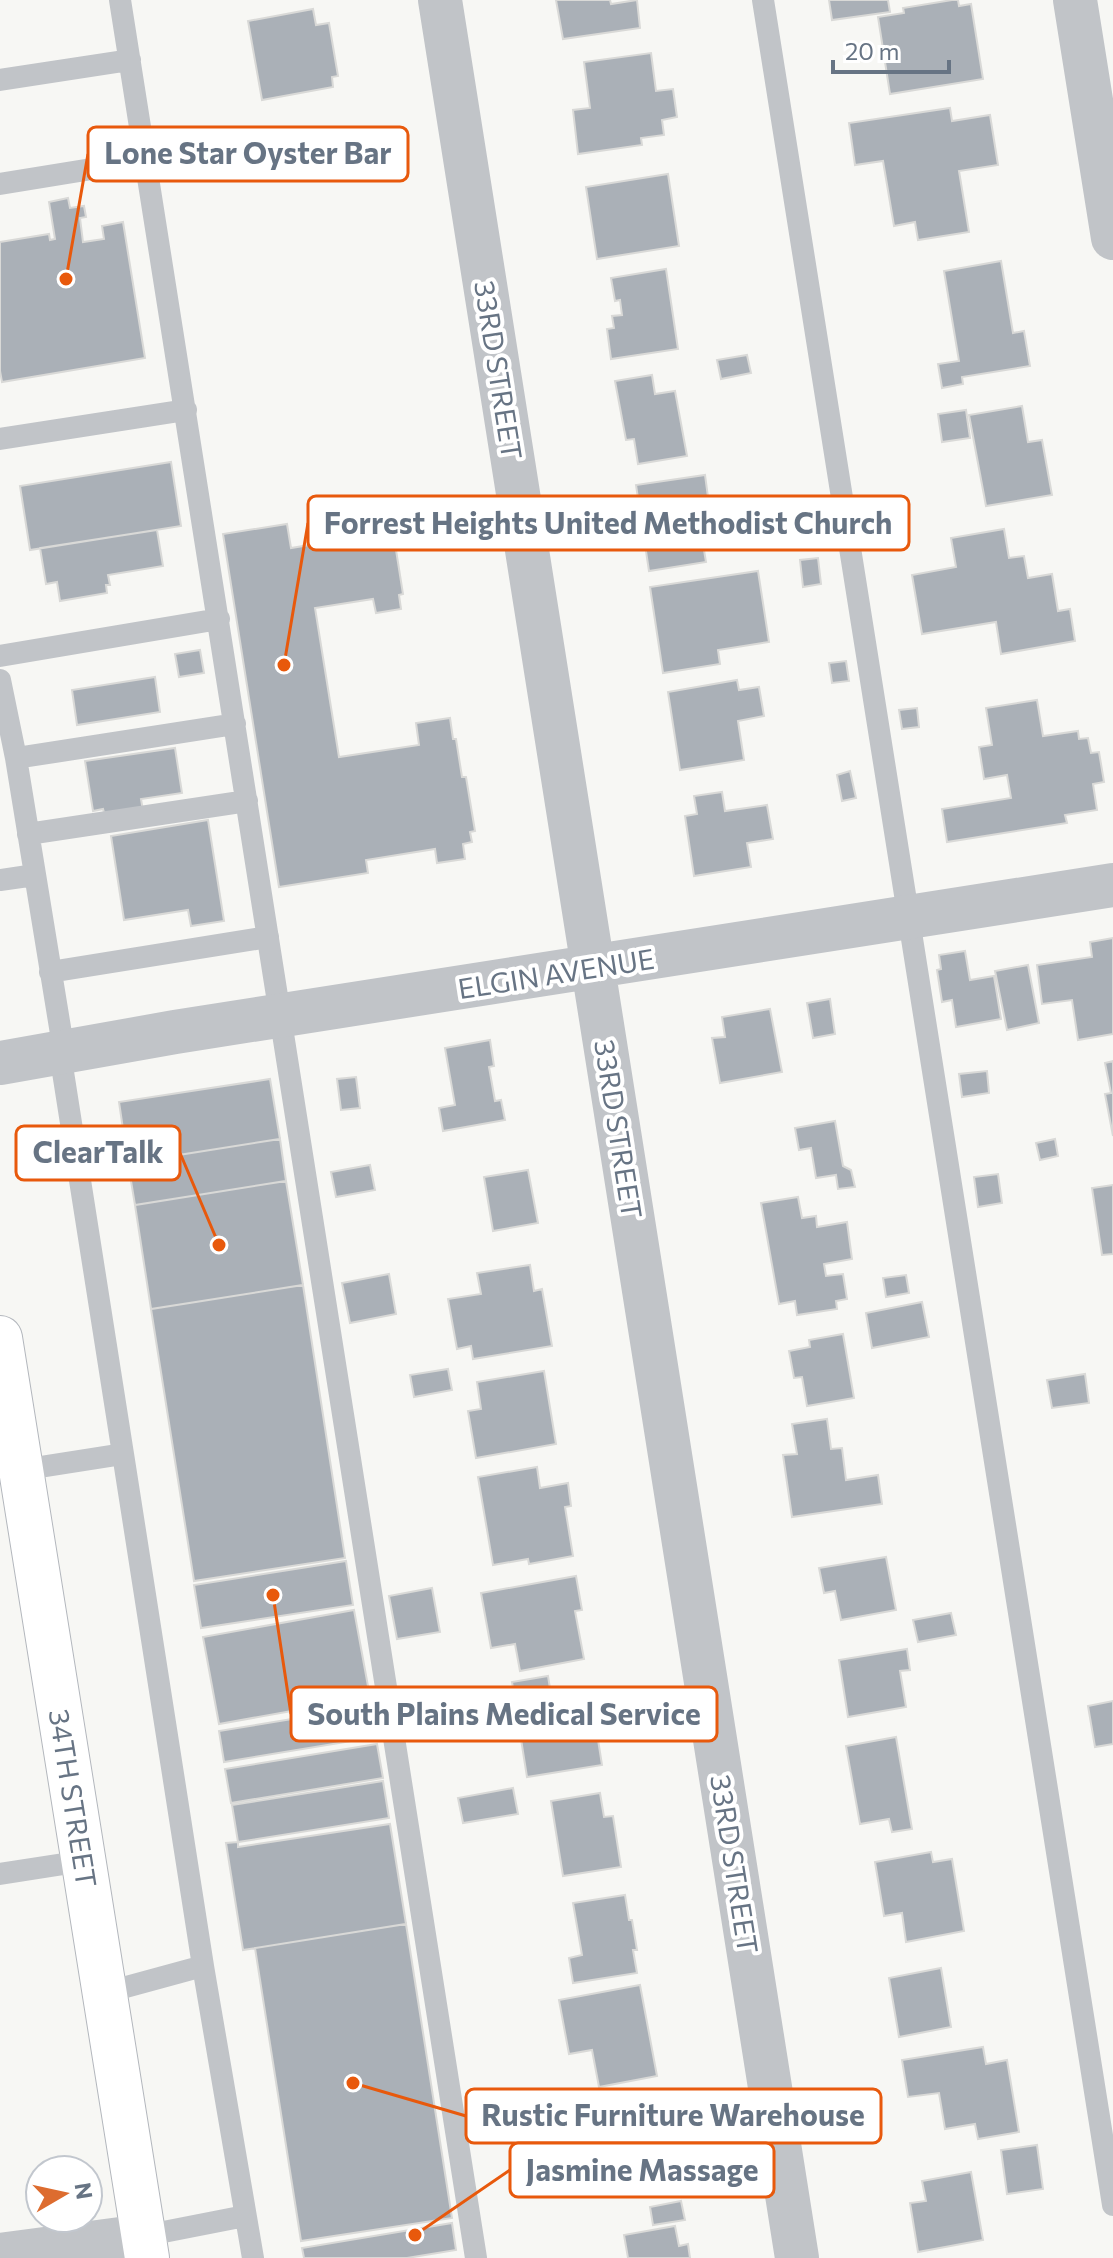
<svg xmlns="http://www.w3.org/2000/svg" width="1113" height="2258" font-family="Commissioner,sans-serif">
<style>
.building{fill:#aab0b7;stroke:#d9d9d7;stroke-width:2}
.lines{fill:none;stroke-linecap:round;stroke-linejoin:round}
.secondary-casing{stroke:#b3b7bd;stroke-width:46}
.service{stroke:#c1c4c8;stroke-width:22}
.minor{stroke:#c1c4c8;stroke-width:44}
.tertiary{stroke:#c1c4c8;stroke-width:44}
.secondary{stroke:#fff;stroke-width:44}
.labels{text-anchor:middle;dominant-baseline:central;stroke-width:8;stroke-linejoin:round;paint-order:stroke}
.street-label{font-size:28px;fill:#677484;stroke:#fff}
.leader{fill:none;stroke:#e8590c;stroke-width:3}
.callout-dot{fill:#e8590c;stroke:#fff;stroke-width:3}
.callout{fill:#fff;stroke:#e8590c;stroke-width:3}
.callout-label{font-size:30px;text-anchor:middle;font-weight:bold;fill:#677484}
</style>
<rect width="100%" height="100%" fill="#f7f7f4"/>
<!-- building -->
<path class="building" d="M556,0H610L611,4L637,0L640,28L563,39Z
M829,0H888L890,12L832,20Z
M952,0H958L959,6L971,4L983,79L890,94L878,17L904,13L903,8Z
M313,9L316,25L329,23L338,76L332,77L333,87L262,100L248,21Z
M651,53L656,91L673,89L677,117L662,120L664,135L641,138L642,145L578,154L573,110L590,108L584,62Z
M950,108L952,121L990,115L998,165L959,171L969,232L918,240L915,222L894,226L883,161L855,165L849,123Z
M668,174L679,246L597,259L586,187Z
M68,198L70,208L84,206L86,217L80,218L83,242L104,239L102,226L123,222L145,358L2,382L0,371V242L49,234L50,240L55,239L49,202Z
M1001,261L1013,333L1024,331L1030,366L962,377L963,384L942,388L938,364L959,361L944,271Z
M666,269L678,349L611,359L607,329L614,328L612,316L622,315L620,300L615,301L611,278Z
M747,355L751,373L721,379L717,360Z
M652,375L655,394L675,391L687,456L638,464L634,439L626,440L615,381Z
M1022,406L1028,442L1042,440L1052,495L986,506L969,415Z
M966,410L970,438L942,442L938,414Z
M171,462L181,526L30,550L20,486Z
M705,475L708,497L690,499L692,512L681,514L685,540L702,538L706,562L649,571L636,485Z
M287,524L291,548L393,531L403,594L399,595L401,609L376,613L373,599L315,608L339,757L419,745L416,723L450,718L453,739H456L462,777H466L475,831L470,832L472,842L463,844L465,859L437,863L435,849L366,860L368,873L279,887L223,534Z
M1004,529L1009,558L1024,556L1028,578L1052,574L1058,611L1070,609L1075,641L1001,654L996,622L922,634L912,575L956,567L951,538Z
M157,530L163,566L108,575L110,585H106L107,593L60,601L57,582L46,584L40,548Z
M818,558L821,584L803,587L800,560Z
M758,571L769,642L718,650L720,664L663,673L650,587Z
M200,650L204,673L179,677L175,654Z
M846,661L849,681L832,683L829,663Z
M155,677L160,712L77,725L72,690Z
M737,680L739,690L759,687L764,716L738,721L744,760L680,770L668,692Z
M1037,700L1043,736L1078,731L1079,739L1088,738L1091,753L1099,752L1104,782L1093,784L1097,810L1065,815L1067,823L947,842L942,809L1011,798L1007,775L984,779L979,747L992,745L986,708Z
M917,708L919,727L902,729L899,710Z
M175,748L182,793L141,799L143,811L105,816L103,809L93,811L85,761Z
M850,771L856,798L842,801L837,775Z
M722,792L725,811L767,805L773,839L747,843L751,867L694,876L685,816L697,814L694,796Z
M208,820L224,921L191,926L188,910L124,920L111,836Z
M1113,938V1034L1078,1040L1072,1000L1042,1004L1037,965L1092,957L1090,942Z
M965,951L970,980L994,976L1001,1019L956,1027L952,1000L942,1002L937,970L941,969L939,955Z
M1028,965L1039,1023L1007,1030L995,971Z
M830,999L835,1034L813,1038L807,1003Z
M770,1009L782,1072L720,1083L712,1038L725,1037L722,1017Z
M490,1040L494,1066L489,1067L495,1101L501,1100L505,1120L443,1131L439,1108L455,1105L445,1048Z
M1113,1061V1136L1105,1094L1111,1093L1105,1063Z
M987,1071L989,1093L962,1097L959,1074Z
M356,1077L360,1108L341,1110L337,1079Z
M270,1079L280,1139L128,1163L119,1102Z
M835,1121L843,1166L851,1170L855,1187L838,1189L836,1175L816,1178L811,1148L799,1150L795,1128Z
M280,1139L286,1181L135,1205L128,1163Z
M1055,1139L1058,1156L1040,1160L1036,1143Z
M370,1165L375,1190L336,1197L331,1172Z
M528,1170L538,1223L493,1231L484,1177Z
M998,1174L1002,1203L978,1207L974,1177Z
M286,1181L303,1285L151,1309L135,1205Z
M1113,1185V1254L1102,1255L1092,1188Z
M798,1197L802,1218L816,1216L817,1227L847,1222L852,1259L824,1264L826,1276L843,1274L847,1299L836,1301L837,1309L797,1315L795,1301L779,1304L761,1203Z
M530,1265L534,1291L542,1289L552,1346L473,1359L471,1346L457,1349L448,1299L481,1294L477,1273Z
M389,1274L396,1314L350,1323L342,1283Z
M906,1275L909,1293L886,1297L883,1278Z
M303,1285L345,1558L194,1581L151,1309Z
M922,1302L929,1337L872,1348L866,1313Z
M843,1334L854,1398L807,1406L802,1377L794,1378L789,1351L810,1347L809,1340Z
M448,1369L452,1390L414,1397L410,1375Z
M544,1371L556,1444L476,1458L468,1411L481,1409L477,1382Z
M1085,1374L1089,1403L1052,1408L1047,1380Z
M827,1419L831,1449L842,1448L846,1480L878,1475L882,1504L792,1517L783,1455L797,1454L792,1424Z
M537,1467L540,1488L568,1483L571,1506L565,1507L573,1556L529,1564L528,1559L493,1565L478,1477Z
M886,1557L896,1610L841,1620L835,1591L824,1593L819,1568Z
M346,1561L353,1605L201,1628L194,1585Z
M576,1576L582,1610L575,1611L584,1659L520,1671L515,1644L491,1648L481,1593Z
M432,1588L440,1632L397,1639L389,1596Z
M354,1610L370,1697L219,1724L203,1637Z
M951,1613L956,1635L918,1642L913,1620Z
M907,1649L910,1670L900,1671L906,1707L848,1717L839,1660Z
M548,1676L552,1701L591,1695L602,1765L527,1777L512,1682Z
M1113,1701V1744L1095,1747L1088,1706Z
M371,1706L376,1737L224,1762L219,1731Z
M896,1737L912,1829L892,1832L889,1819L860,1824L846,1746Z
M377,1744L383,1778L231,1803L225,1769Z
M383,1781L389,1818L238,1842L232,1805Z
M513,1788L518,1814L463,1823L458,1798Z
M600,1793L604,1817L613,1816L621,1867L563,1876L551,1801Z
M390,1824L406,1924L243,1950L226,1843L238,1842V1847Z
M931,1852L933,1862L952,1859L964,1931L906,1942L902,1913L884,1916L875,1862Z
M625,1895L629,1920H632L637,1950H633L637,1973L573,1983L569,1958L582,1955L573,1903Z
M406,1924L452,2218L301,2241L255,1948Z
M941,1968L951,2027L899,2037L889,1978Z
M640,1985L657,2076L599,2087L592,2050L569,2054L559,2000Z
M983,2047L986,2064L1007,2060L1019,2132L978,2139L975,2124L945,2129L939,2093L908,2097L902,2060Z
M660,2109L671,2175L623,2183L611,2117Z
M1037,2145L1043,2189L1007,2194L1001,2150Z
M971,2172L983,2240L918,2252L910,2203L926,2201L922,2181Z
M681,2201L685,2220L653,2225L650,2207Z
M452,2223L456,2250L407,2258H304L302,2248Z
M675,2226L679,2246L688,2244L690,2258H628L624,2235Z"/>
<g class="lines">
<defs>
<g id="secondary">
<path id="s1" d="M0,1338L147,2258"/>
</g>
</defs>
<!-- secondary casing -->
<use href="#secondary" class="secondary-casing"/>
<!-- service -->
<path class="service" d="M120,0L476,2258
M763,0L1113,2205
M0,80L130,60
M0,184L147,160
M0,439L186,410
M0,656L219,619
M0,680L16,758L64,1052
M16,758L235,724
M28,834L247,801
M0,880L35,875
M50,972L268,937
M21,1470L123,1454L60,1053
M0,1874L83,1861
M203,1966L253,2258
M104,1993L203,1966L123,1454
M143,2236L245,2216"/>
<!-- minor -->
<path class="minor" d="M440,0L797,2258
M0,1063L175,1032L1113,885
M0,2255L143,2236"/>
<!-- tertiary -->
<path class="tertiary" d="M1075,0L1113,238"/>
<!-- secondary -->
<use href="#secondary" class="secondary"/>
</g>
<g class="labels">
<!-- street labels -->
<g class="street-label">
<text transform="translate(499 370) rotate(81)">33RD STREET</text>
<text transform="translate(556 973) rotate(-9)">ELGIN AVENUE</text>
<text transform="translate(619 1129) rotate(81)">33RD STREET</text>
<text stroke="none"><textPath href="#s1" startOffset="466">34TH STREET</textPath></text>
<text transform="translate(735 1864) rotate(81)">33RD STREET</text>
</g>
</g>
<!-- callouts -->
<path class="leader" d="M66 279L88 154M284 665L308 523M219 1245L180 1153M273 1595L291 1714M353 2083L466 2116M415 2235L510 2170"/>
<g class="callout-dot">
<circle cx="66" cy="279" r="8"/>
<circle cx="284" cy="665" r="8"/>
<circle cx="219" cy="1245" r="8"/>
<circle cx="273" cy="1595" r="8"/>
<circle cx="353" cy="2083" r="8"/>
<circle cx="415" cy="2235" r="8"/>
</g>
<g class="callout">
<rect x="88" y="127" width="320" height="54" rx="8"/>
<rect x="308" y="496" width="601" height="54" rx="8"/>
<rect x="16" y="1126" width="164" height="54" rx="8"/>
<rect x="291" y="1687" width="426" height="54" rx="8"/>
<rect x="466" y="2089" width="415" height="54" rx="8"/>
<rect x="510" y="2143" width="264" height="54" rx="8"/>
</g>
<g class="callout-label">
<text x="248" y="164">Lone Star Oyster Bar</text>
<text x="608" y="534">Forrest Heights United Methodist Church</text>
<text x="98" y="1163">ClearTalk</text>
<text x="504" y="1725">South Plains Medical Service</text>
<text x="673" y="2126">Rustic Furniture Warehouse</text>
<text x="642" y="2181">Jasmine Massage</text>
</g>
<!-- north arrow -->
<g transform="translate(64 2194) rotate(81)"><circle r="38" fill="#ffffff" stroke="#c2c7ce" stroke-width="2"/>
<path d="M0-6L14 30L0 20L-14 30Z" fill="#dd6c2f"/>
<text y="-12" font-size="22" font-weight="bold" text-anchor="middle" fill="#677484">N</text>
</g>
<!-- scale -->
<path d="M833 60v12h116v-12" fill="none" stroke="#677484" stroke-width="4"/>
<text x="845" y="60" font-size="24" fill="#677484" stroke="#ffffff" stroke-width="6" paint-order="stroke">20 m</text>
</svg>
